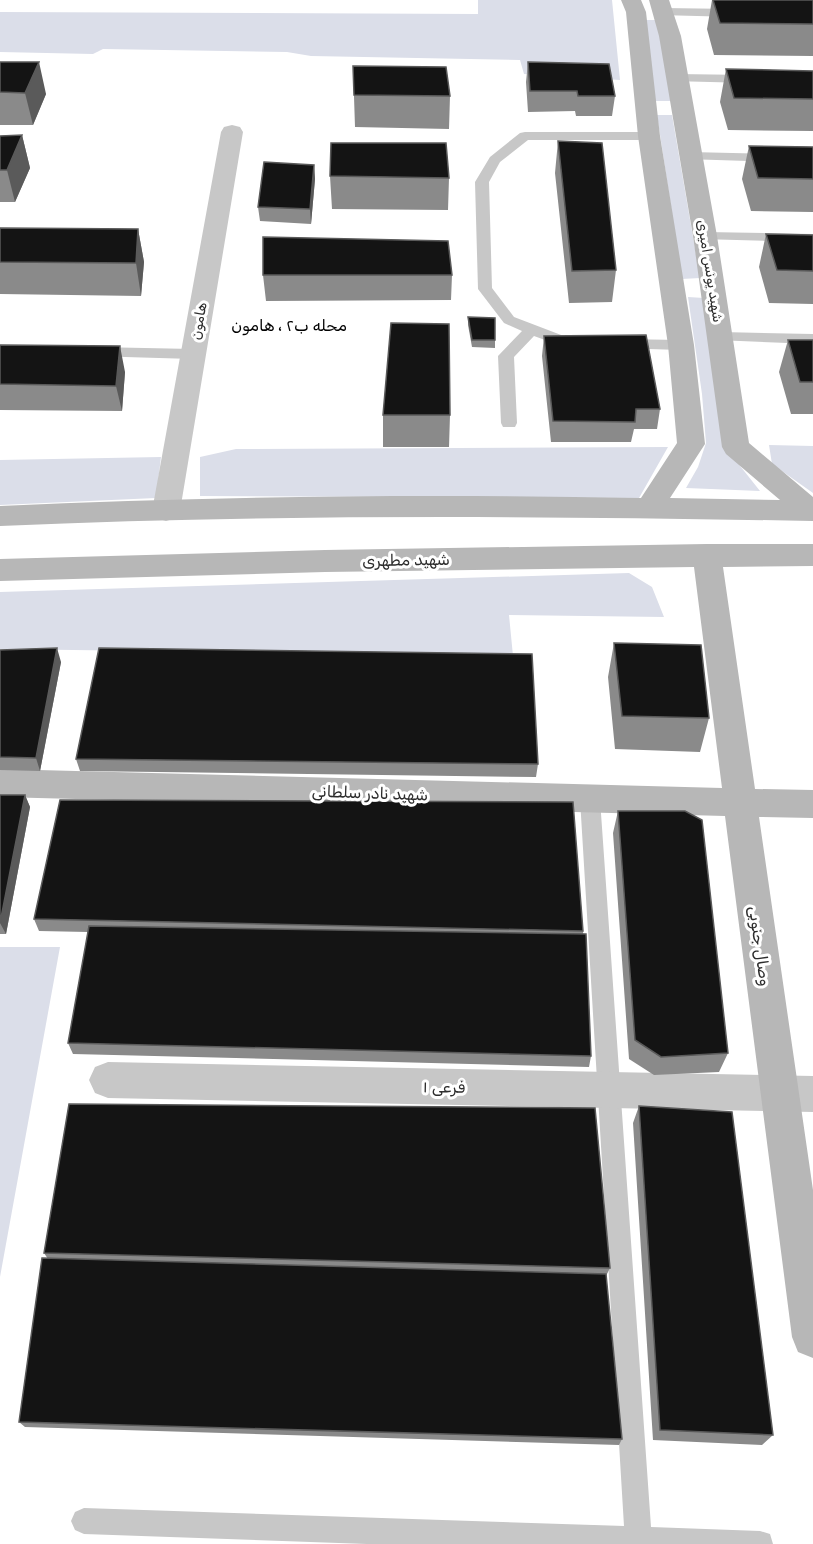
<svg xmlns="http://www.w3.org/2000/svg" width="813" height="1544" font-family="Rubik,Vazirmatn,sans-serif">
<style>
.green{fill:#dbdee9}
.lines{fill:none;stroke-linecap:round;stroke-linejoin:round}
.lane{fill:#c7c7c7;fill-rule:evenodd}
.street{fill:#c7c7c7;fill-rule:evenodd}
.secondary{fill:#b7b7b7;fill-rule:evenodd}
.wall{fill:#8a8a8a}
.shaded-wall{fill:#5a5a5a}
.building{fill:#141414;stroke:#5a5a5a;stroke-width:1.5}
.labels{text-anchor:middle;dominant-baseline:central;stroke-width:6;stroke-linejoin:round;paint-order:stroke}
.far-street-label{font-size:14px;fill:#2d2d2d;stroke:#fff}
.far-quarter-label{font-size:16px;fill:#000;stroke:#fff}
.street-label{font-size:16px;fill:#2d2d2d;stroke:#fff}
</style>
<rect width="100%" height="100%" fill="#fff"/>
<!-- green -->
<path class="green" d="M478,0H612L620,80L524,74L520,60L311,56L287,52L103,49L93,54L0,52V12L478,14Z
M645,20H659L673,101H653Z
M657,115H672L700,278L682,279Z
M688,297L704,298L733,457L760,491L686,488L698,467L706,443L702,394Z
M769,445L813,446V493L772,464Z
M668,447L639,498L200,496V457L236,449Z
M161,457L156,498L0,505V460Z
M629,573L652,587L664,617L509,615L513,656L0,649V592Z
M0,947H60L0,1277Z"/>
<g class="lines">
<!-- lane -->
<path class="lane" d="M663,8L735,9L741,13L735,17L659,15V9Z
M676,74L749,75L755,79L749,83L671,81L670,78Z
M525,132H649L656,136L649,140H528L500,162L489,182L492,288L514,317L569,338L578,339L581,343L578,347L567,348L534,336L514,357L517,423L515,427H503L501,423L498,356L522,331L504,323L478,289L475,182L490,157L520,133Z
M690,152L813,155V163L685,159L683,156Z
M705,232L813,234V242L700,239L698,236Z
M721,332L813,334V344L716,340L713,337L716,334Z
M620,339L681,340L689,345L681,350L615,348L612,344L615,340Z
M96,347L193,349L201,354L193,359L91,356L88,352Z
M590,791L597,793L600,799L651,1527L760,1531L770,1534L773,1544H367L84,1534L75,1530L71,1521L75,1512L84,1508L624,1526L580,799L583,793Z"/>
<!-- street -->
<path class="street" d="M232,125L240,127L243,132L180,511L176,518L166,521L156,518L152,511L221,132L224,127Z
M108,1062L813,1076V1112L108,1098L95,1093L89,1080L95,1067Z"/>
<!-- secondary -->
<path class="secondary" d="M621,0H641L646,12L660,136L694,345L705,444L670,498L780,500L726,454L722,447L693,236L659,36L649,0H669L681,36L717,236L749,443L813,497V521C542,516 271,514 0,526V506C214,496 427,494 641,498L677,443L668,345L638,136L626,12Z
M707,544H813V566L723,567L755,789L813,790V818L759,817L813,1190V1358L798,1352L792,1337L725,816L0,797V769L722,788L694,567L325,572L0,581V559L325,550Z"/>
</g>
<!-- wall -->
<path class="wall" d="M712,0H813V56L714,55L707,29Z
M0,62L46,94L33,125H0Z
M528,62L615,96L612,116H576L575,111L528,112L526,82Z
M353,66L450,96L449,129L355,127Z
M726,69L813,71V131L728,130L720,102Z
M22,135L30,168L15,202H0V136Z
M558,141L616,270L612,302L569,303L555,173Z
M749,146L813,147V212L751,211L742,179Z
M314,165L315,179L311,224L260,221L258,207Z
M330,176L449,178L448,210L332,209Z
M0,228L138,229L144,262L141,296L0,294Z
M766,234L813,235V304L769,303L759,267Z
M263,275H452L451,300L266,301Z
M468,317L495,340V348L472,347L468,325Z
M544,336L660,409L657,429H634L631,442H551L542,356Z
M788,340H813V414H791L779,372Z
M0,345L125,372L122,411L0,410Z
M383,415H450L449,447H383Z
M614,643L709,718L700,752L615,749L608,677Z
M0,650L61,662L40,771L0,770Z
M76,759L538,764L536,777L80,771Z
M0,795H25L30,807L6,934H0Z
M618,811L728,1053L719,1072L654,1075L629,1059L613,833Z
M34,919L583,931L591,1056L589,1067L73,1054L68,1043L88,932L39,931Z
M639,1106L773,1435L762,1445L653,1440L633,1123Z
M44,1253L610,1268L606,1276L622,1439L619,1445L25,1427L19,1422L48,1259Z"/>
<!-- shaded-wall -->
<path class="shaded-wall" d="M39,62L46,94L33,125L25,93Z
M22,135L30,168L15,202L7,170Z
M314,165L315,179L311,224L310,209Z
M138,229L144,262L141,296L136,263Z
M120,346L125,372L122,411L116,386Z
M57,648L61,662L40,771L36,758Z
M25,795L30,807L6,934L0,923Z"/>
<!-- building -->
<path class="building" d="M713,0H813V24L720,23Z
M0,62H39L25,93L0,92Z
M528,62L609,64L615,96H578L577,91H530Z
M353,66L446,67L450,96L354,95Z
M726,69L813,71V99L734,98Z
M22,135L7,170H0V136Z
M558,141L602,143L616,270L572,271Z
M331,143H446L449,178L330,176Z
M749,146L813,147V179L758,178Z
M264,162L314,165L310,209L258,207Z
M0,228L138,229L136,263L0,262Z
M766,234L813,235V271L777,270Z
M263,237L448,241L452,275H263Z
M468,317L495,318V340H472Z
M391,323L449,324L450,415H383Z
M646,335L660,409H636L635,422L553,421L544,336Z
M788,340H813V382H800Z
M0,345L120,346L116,386L0,384Z
M614,643L701,645L709,718L622,716Z
M57,648L36,758L0,757V650Z
M99,648L532,654L538,764L76,759Z
M0,795H25L0,923Z
M60,800L573,802L583,931L34,919Z
M618,811H685L702,820L728,1053L661,1057L635,1040Z
M89,926L586,934L591,1056L68,1043Z
M69,1104L595,1108L610,1268L44,1253Z
M639,1106L732,1112L773,1435L660,1430Z
M42,1258L606,1274L622,1439L19,1422Z"/>
<g class="labels">
<!-- far-street labels -->
<g class="far-street-label">
<text transform="translate(710 271) rotate(81)">شهید یونس امیری</text>
<text transform="translate(199 321) rotate(-80)">هامون</text>
</g>
<!-- far-quarter labels -->
<g class="far-quarter-label">
<text x="289" y="325">محله ب۲ ، هامون</text>
</g>
<!-- street labels -->
<g class="street-label">
<text transform="translate(406 560) rotate(-1)">شهید مطهری</text>
<text transform="translate(370 793) rotate(2)">شهید نادر سلطانی</text>
<text transform="translate(760 946) rotate(82)">وصال جنوبی</text>
<text transform="translate(444 1087) rotate(1)">فرعی ۱</text>
</g>
</g>
</svg>
